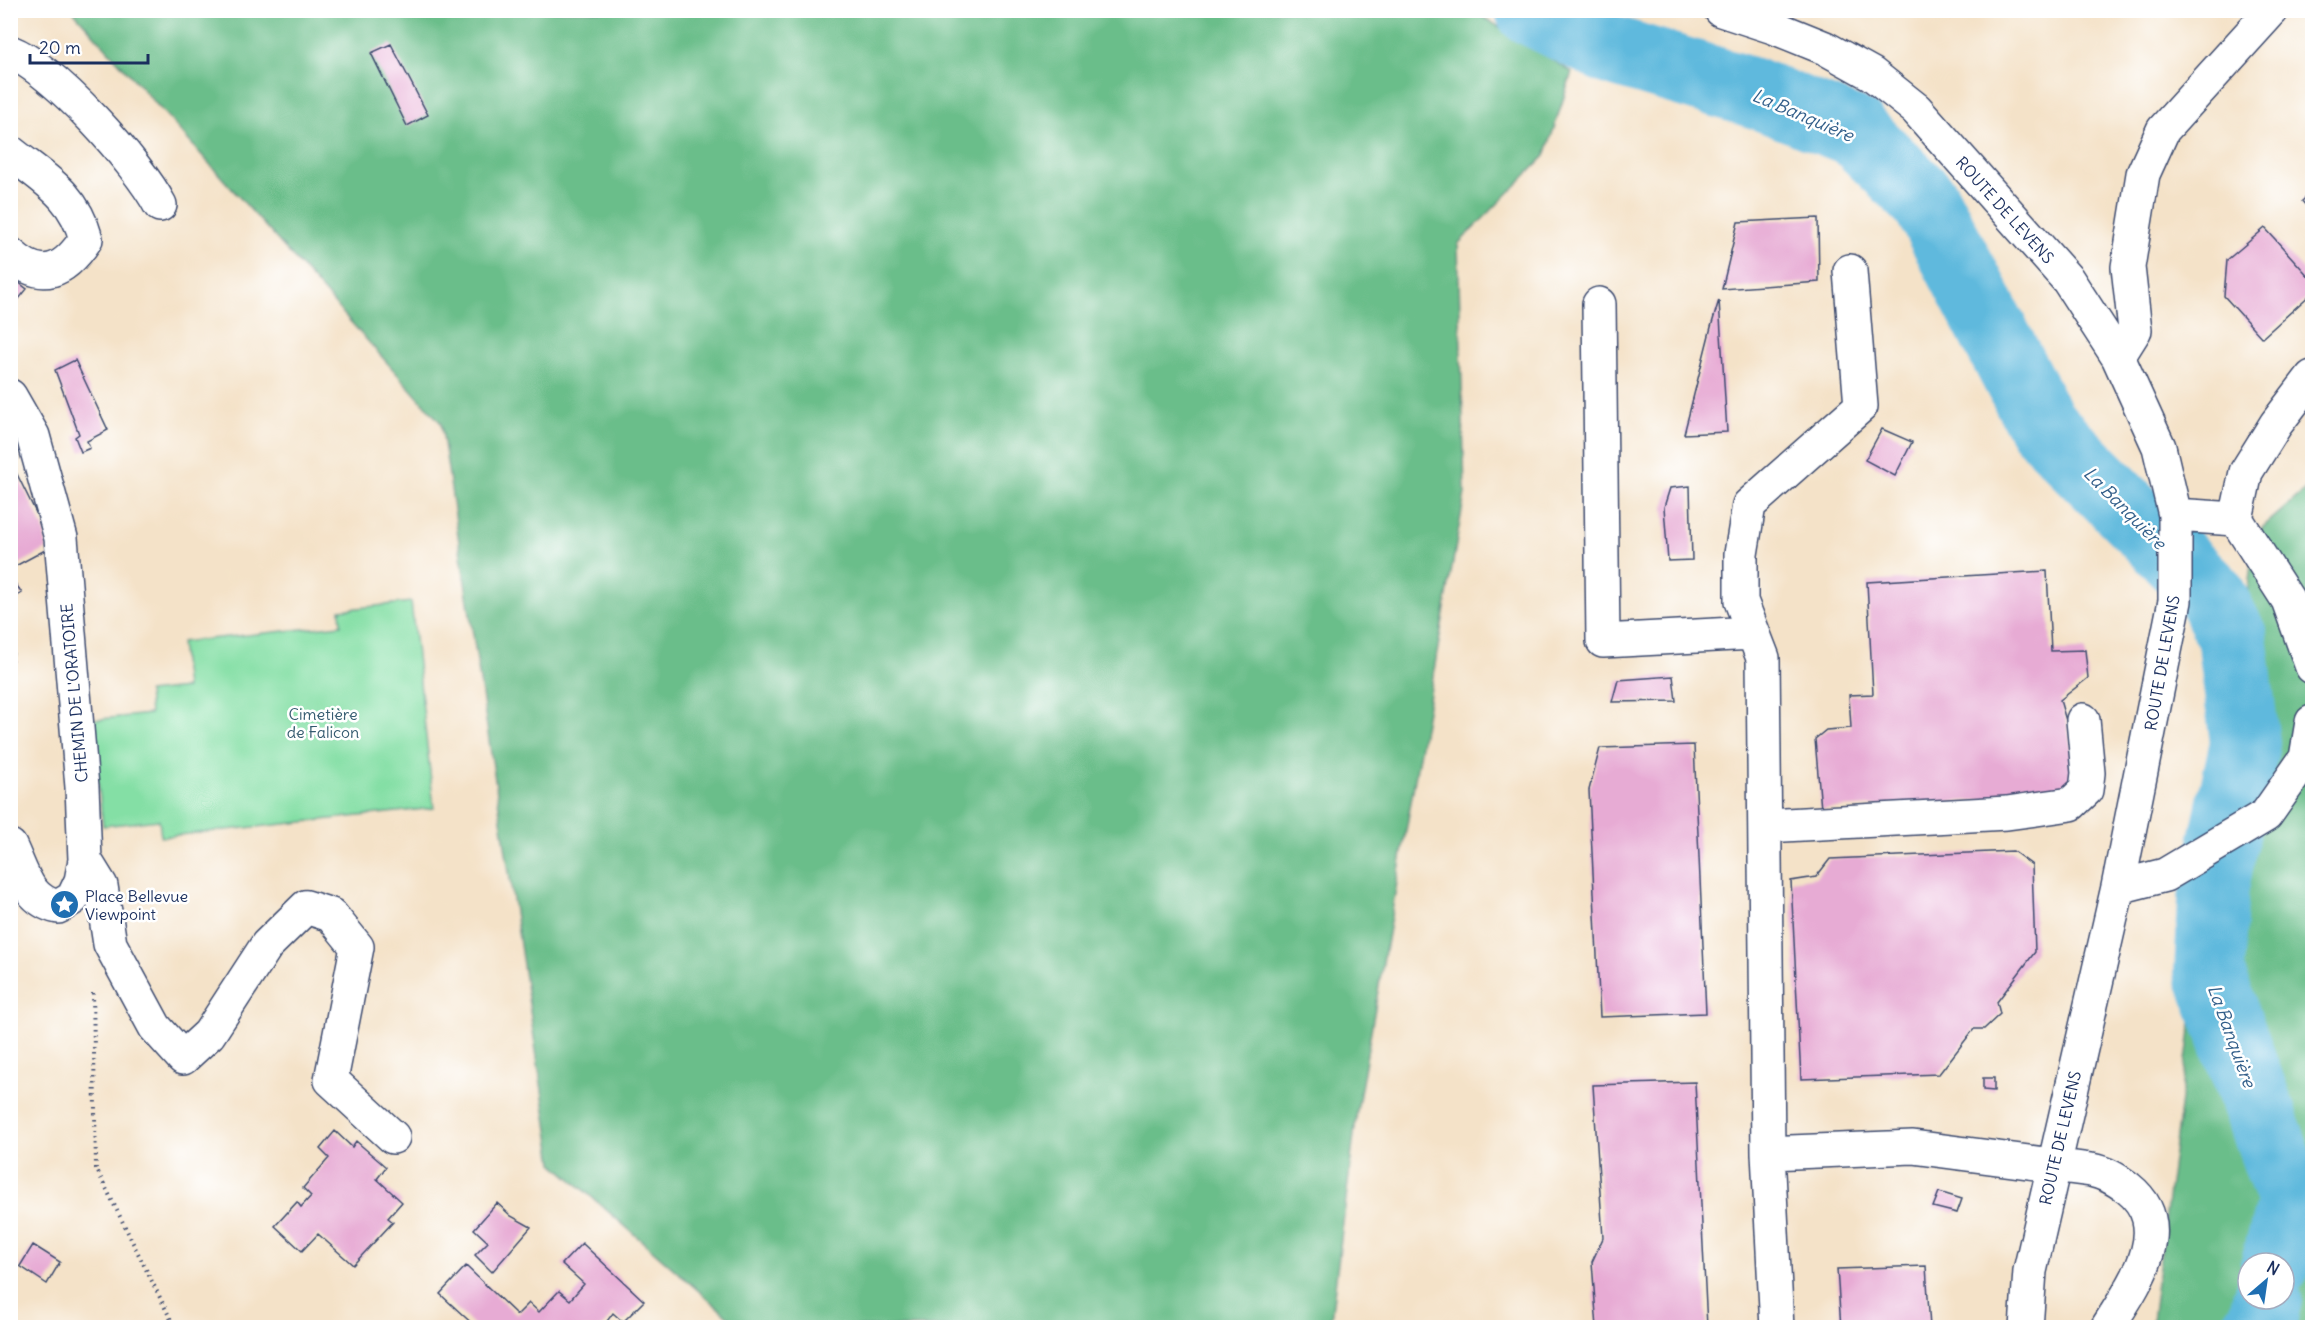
<svg xmlns="http://www.w3.org/2000/svg" width="2323" height="1338" font-family="Delius,sans-serif">
<style>
.green{fill:#84dfa5;stroke:#508782;stroke-width:1.5}
.forest{fill:#6bbe8a;stroke:#437674;stroke-width:1.5;fill-rule:evenodd}
.lines{fill:none;stroke-linecap:round;stroke-linejoin:round}
.river{stroke:#5fb9dd;stroke-width:70}
.building{fill:#e7abd4}
.minor-casing{stroke:#3c4a6e;stroke-width:36}
.path{stroke:#3c4a6e;stroke-width:4;stroke-dasharray:1.5 4.5;stroke-linecap:butt}
.minor{stroke:#fff;stroke-width:33}
.labels{text-anchor:middle;dominant-baseline:central;stroke-width:5;stroke-linejoin:round;paint-order:stroke}
.street-label{font-size:16px;fill:#1b2f5e;stroke:#fff}
.park-label{font-size:16px;fill:#355b70;stroke:#fff}
.poi-label{font-size:16px;fill:#1b2f5e;stroke:#fff;text-anchor:start}
.water-label{font-size:18px;font-style:italic;fill:#335f8a;stroke:#fff}
</style>
<rect width="100%" height="100%" fill="#fff"/>
<filter id="ink" filterUnits="userSpaceOnUse"><feTurbulence type="fractalNoise" baseFrequency=".0167" numOctaves="2"/><feDisplacementMap in="SourceGraphic" scale="12" xChannelSelector="R" yChannelSelector="G"/><feConvolveMatrix kernelMatrix="1 2 1 2 8 2 1 2 1" color-interpolation-filters="sRGB"/></filter>
<filter id="wash" filterUnits="userSpaceOnUse"><feTurbulence type="fractalNoise" baseFrequency=".008" numOctaves="4" result="noise"/><feDisplacementMap in="SourceGraphic" scale="24" xChannelSelector="R" yChannelSelector="G"/><feGaussianBlur stdDeviation="1.35" result="paint"/><feColorMatrix in="noise" values="0 0 0 0 0 0 0 0 0 0 0 0 0 0 0 0 0 1.4 0 .05"/><feComposite in="paint" operator="in"/></filter>
<g filter="url(#wash)">
<rect width="100%" height="100%" fill="#f4e2c8"/>
<!-- green -->
<path class="green" d="M411,602L434,808L161,837L159,820L103,826L91,720L150,714L148,692L186,688L181,642L341,625L340,610Z"/>
<!-- forest -->
<path class="forest" d="M1472,10L1572,72L1545,156L1458,244L1465,493L1357,1111L1330,1327H740L553,1163L441,423L73,11Z
M2312,484V1327L2151,1328L2255,534ZM2248,1263H2284V1299H2248Z"/>
<g class="lines">
<!-- river -->
<path class="river" d="M1530,10L1610,50L1760,95L1855,132L1926,202L2042,425L2210,593L2232,636L2245,743L2214,886L2209,971L2292,1201L2276,1263
M2256,1328L2261,1325L2267,1299"/>
</g>
<g id="blocks">
<!-- building -->
<path class="building" d="M391,44L428,115L407,126L371,53Z
M2312,192V213L2302,201Z
M1818,218L1819,282L1722,289L1738,222Z
M2265,228L2312,280V293L2262,338L2224,296L2227,260Z
M10,276L27,289L10,310Z
M1719,300L1727,432L1684,434L1711,327Z
M75,360L108,430L87,441L90,448L81,452L75,437L79,434L55,370Z
M1882,429L1912,442L1895,476L1865,460Z
M10,460L43,527L47,549L10,569Z
M1690,486L1692,560L1668,561L1664,507L1670,488Z
M2047,571L2051,651L2085,650L2088,678L2060,700L2067,724L2076,774L2070,791L2053,796L1821,809L1815,739L1826,730L1851,728L1849,695L1873,694L1867,582Z
M10,576L22,593L10,600Z
M1673,676L1676,701L1612,702L1618,680Z
M1694,745L1706,1013L1600,1017L1589,790L1600,748Z
M2013,851L2032,865L2035,952L1997,1002L2000,1014L1984,1029H1974L1939,1074L1801,1079L1791,881L1816,877L1830,859Z
M10,965H14L12,987H10Z
M1983,1078H1994V1091L1983,1090Z
M1695,1082L1707,1327L1597,1328L1592,1262L1603,1238L1593,1085Z
M335,1131L352,1147L356,1141L386,1167L377,1179L402,1202L388,1218L393,1222L353,1265L318,1234L302,1251L275,1226L297,1202L301,1207L311,1196L303,1188L329,1158L320,1149Z
M1939,1192L1962,1199L1957,1213L1933,1207Z
M497,1203L511,1216L531,1227L492,1272L475,1255L488,1242L474,1229Z
M582,1243L644,1301L623,1322L613,1313L602,1328H477L440,1294L466,1266L517,1315L529,1303L539,1312L559,1291L570,1300L584,1284L562,1264Z
M33,1245L60,1262L47,1284L20,1266Z
M1926,1266L1930,1328H1841L1837,1269Z"/>
</g>
</g>
<g filter="url(#ink)">
<use href="#blocks" fill-opacity="0" stroke="#3c4a6e" stroke-width="1.5"/>
<g class="lines">
<defs>
<path id="minor" d="M1721,10L1773,27L1825,48L1872,74L1916,109L2068,280L2118,357L2159,447L2175,515V601L2118,887L2030,1271L2026,1328
M10,52C54,69 138,163 160,205
M10,152C45,180 74,194 86,239C64,272 42,283 10,254
M1599,304L1603,641L1753,633
M2118,357L2135,330L2128,267L2143,174L2163,130L2272,10
M2312,377L2276,424L2246,472L2236,519L2288,600L2312,667
M10,396L33,436L61,538L82,787L85,860L81,881L73,898L58,907C27,900 23,873 10,846
M2175,515L2236,519
M1765,826L2007,813L2071,804L2086,790L2088,773L2083,720
M85,860L101,886L110,944L155,1027L183,1058L209,1034L267,945L306,907L331,915L357,947L331,1080L393,1137
M2118,887L2165,875L2266,815L2306,758L2312,722
M1768,1153L1913,1147L2091,1170C2106,1173 2116,1179 2128,1188C2178,1228 2132,1288 2107,1328
M1777,1328L1768,1153L1763,658L1741,601V554L1749,505L1861,406L1850,271"/>
</defs>
<!-- minor casing -->
<use href="#minor" class="minor-casing"/>
<!-- path -->
<path class="path" d="M10,623L13,649L10,670
M93,993L96,1168L175,1328"/>
<!-- minor -->
<use href="#minor" class="minor"/>
</g>
</g>
<!-- icons -->
<defs>
<symbol id="sight-disc" viewBox="-11 -11 22 22"><circle r="9.5" fill="#1f6fb2" stroke="#fff"/><path d="M0-6L1.8-2.2L6-1.7L2.9 1.2L3.7 5.4L0 3.3L-3.7 5.4L-2.9 1.2L-6-1.7L-1.8-2.2Z" fill="#fff"/></symbol>
</defs>
<g fill-rule="evenodd">
<use href="#sight-disc" x="48" y="888" width="33" height="33"/>
</g>
<g class="labels">
<!-- street labels -->
<g class="street-label">
<text transform="translate(2005 210) rotate(48)">ROUTE DE LEVENS</text>
<text transform="translate(2162 663) rotate(-80)">ROUTE DE LEVENS</text>
<text transform="translate(74 693) rotate(-95)">CHEMIN DE L'ORATOIRE</text>
<text transform="translate(2060 1138) rotate(-77)">ROUTE DE LEVENS</text>
</g>
<!-- park labels -->
<g class="park-label">
<text x="323" y="714">Cimetière<tspan x="323" dy="18">de Falicon</tspan></text>
</g>
<!-- poi labels -->
<g class="poi-label">
<text x="85" y="896">Place Bellevue<tspan x="85" dy="18">Viewpoint</tspan></text>
</g>
<!-- water labels -->
<g class="water-label">
<text transform="translate(1803 115) rotate(23)">La Banquière</text>
<text transform="translate(2125 508) rotate(45)">La Banquière</text>
<text transform="translate(2232 1036) rotate(70)">La Banquière</text>
</g>
</g>
<!-- margin -->
<rect width="2323" height="1338" fill="none" stroke="#fff" stroke-width="36"/>
<!-- north arrow -->
<g transform="translate(2266 1281) rotate(29)"><circle r="28" fill="#ffffff" stroke="#a4acbf" stroke-width="1.5"/>
<path d="M0-4.5L10 22L0 15L-10 22Z" fill="#1f6fb2"/>
<text y="-9" font-size="16" font-weight="bold" text-anchor="middle" fill="#1b2f5e">N</text>
</g>
<!-- scale -->
<path d="M30 54v9h118v-9" fill="none" stroke="#1b2f5e" stroke-width="3"/>
<text x="39" y="54" font-size="18" fill="#1b2f5e" stroke="#ffffff" stroke-width="4.5" paint-order="stroke">20 m</text>
</svg>
